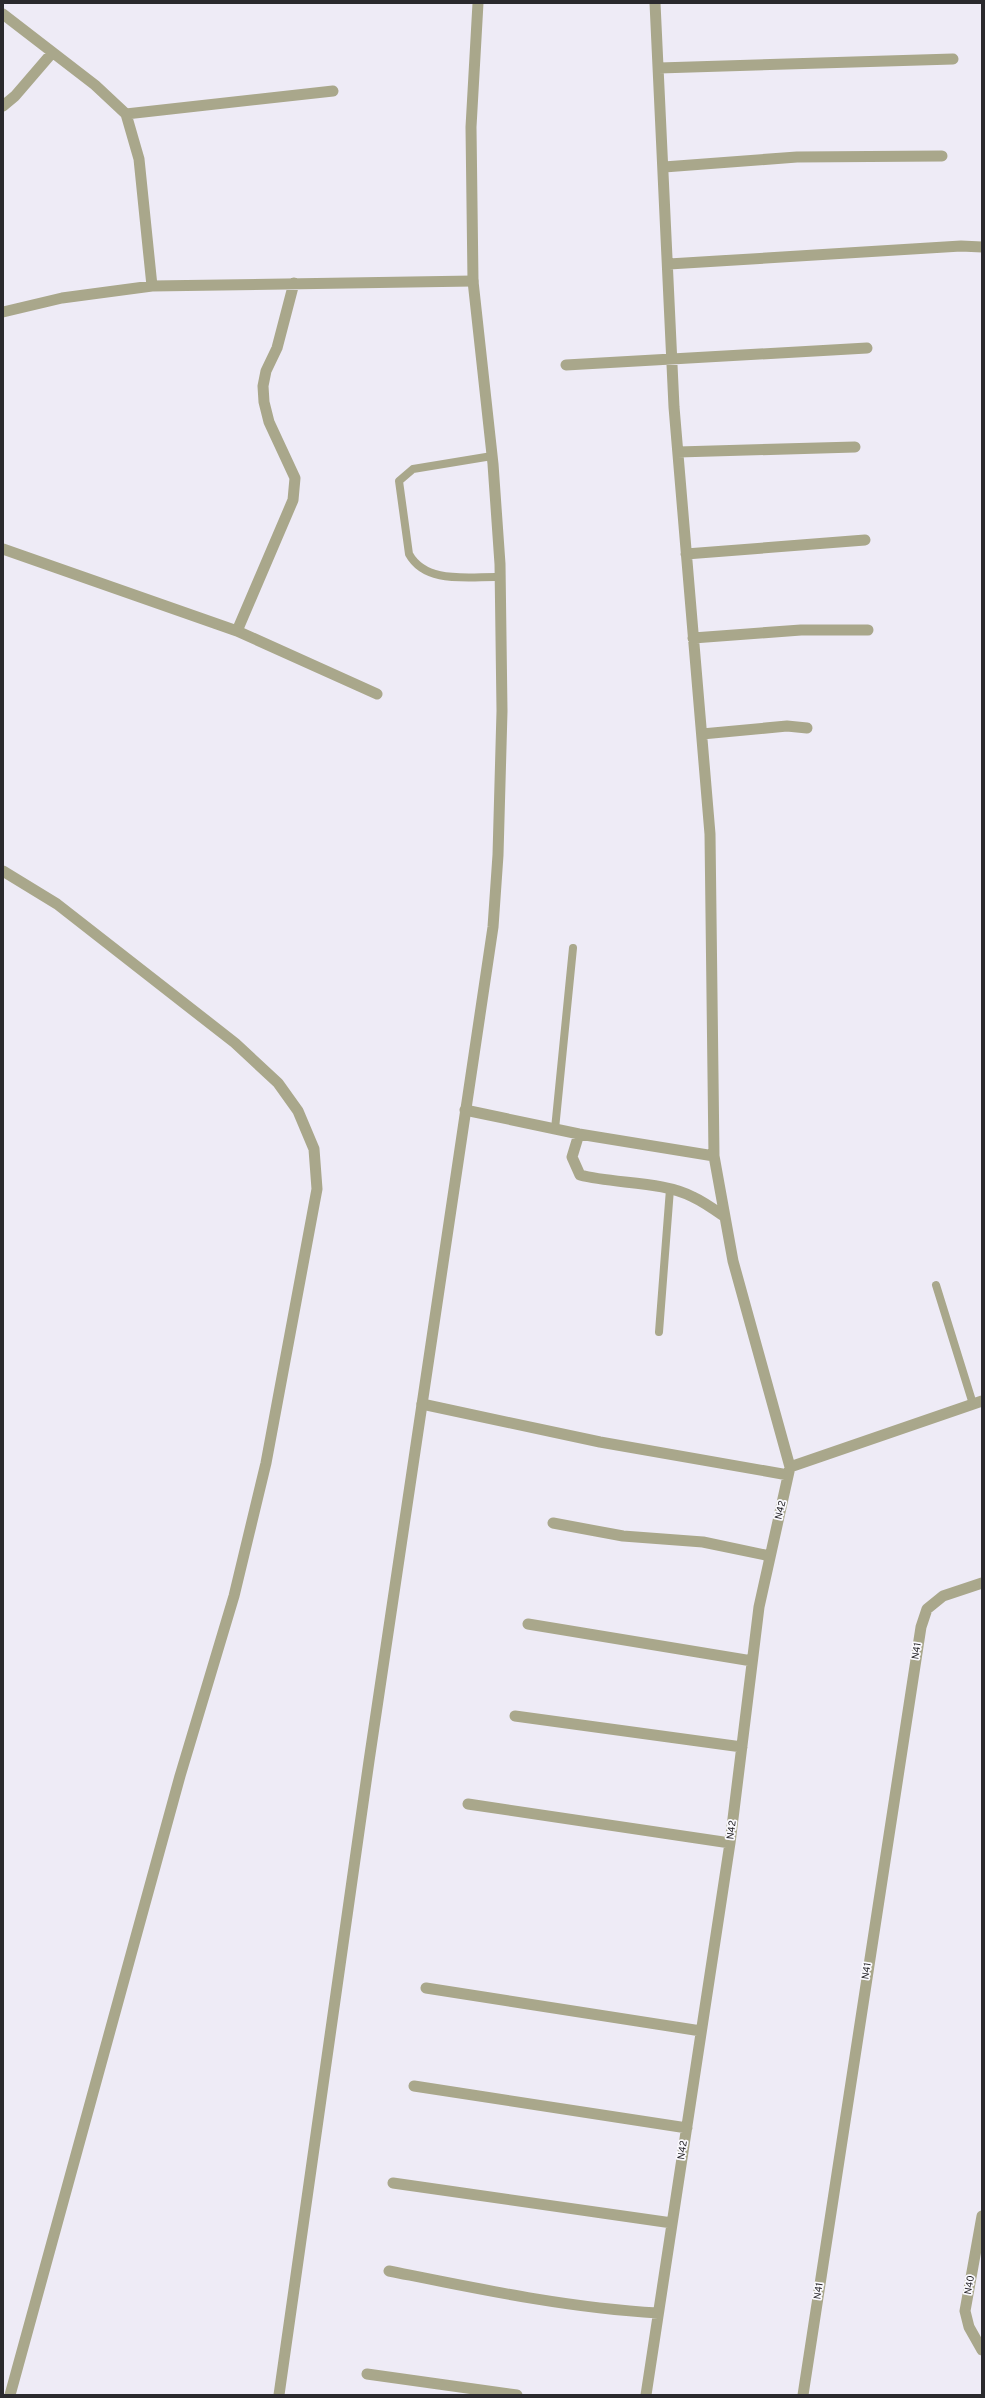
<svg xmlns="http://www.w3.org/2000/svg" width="985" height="2398" font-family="Overpass,sans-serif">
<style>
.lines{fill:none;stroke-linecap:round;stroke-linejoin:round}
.service{stroke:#a9a78b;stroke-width:8}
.minor{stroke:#a9a78b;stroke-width:11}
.tertiary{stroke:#a9a78b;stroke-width:11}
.labels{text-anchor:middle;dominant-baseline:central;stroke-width:3.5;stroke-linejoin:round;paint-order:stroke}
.street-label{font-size:10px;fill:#2a292d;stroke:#faf9fe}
</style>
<rect width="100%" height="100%" fill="#eeebf6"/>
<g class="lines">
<!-- service -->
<path class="service" d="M492,456L413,469L399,481L409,554C426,585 470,576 500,577
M555,1129L573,948
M936,1285L973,1404
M659,1332L670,1189"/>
<!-- minor -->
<path class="minor" d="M655,3L674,407L710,834L714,1156L733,1261L790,1467
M3,14L95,85L126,114L139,159L152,286
M659,68L953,59
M3,106L15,96L52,53
M126,114L333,91
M664,167L797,157L942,156
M669,264L961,246L982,247
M3,312L62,298L152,286L473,281
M566,365L867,348
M678,452L855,447
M3,549L237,631L377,694
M686,554L865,540
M237,631L293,500L295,478L269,422L264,402L263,386L266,371L277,348L294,283
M693,638L801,630H868
M702,734L787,726L807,728
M3,871L57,904L235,1043L278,1083L298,1111L314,1149L317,1189L266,1463L234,1596L180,1776L10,2395
M465,1110L579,1134L714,1156
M579,1134L572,1157L580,1175C614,1184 664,1181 693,1197C704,1202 715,1210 725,1217
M422,1404L600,1442L788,1475
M553,1523L623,1536L703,1542L770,1556
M528,1624L752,1661
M515,1716L742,1747
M468,1804L730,1843
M426,1988L701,2031
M414,2086L687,2128
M393,2183L672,2223
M982,2216L965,2311L969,2327L982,2350
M389,2271C479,2289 568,2308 658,2313
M367,2374L517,2395
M646,2395L730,1843L759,1607L790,1467L982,1401
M803,2395L921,1627L927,1609L943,1596L982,1583"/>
<!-- tertiary -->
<path class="tertiary" d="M279,2395L369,1761L493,927L498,855L502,711L500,564L493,464L473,281L471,127L478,3"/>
</g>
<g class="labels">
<!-- street labels -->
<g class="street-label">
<text transform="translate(781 1510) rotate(-77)">N42</text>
<text transform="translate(917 1651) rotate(-81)">N41</text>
<text transform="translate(732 1830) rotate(-83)">N42</text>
<text transform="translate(867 1971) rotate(-81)">N41</text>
<text transform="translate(683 2150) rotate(-81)">N42</text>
<text transform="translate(970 2285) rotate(-80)">N40</text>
<text transform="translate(819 2291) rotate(-82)">N41</text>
</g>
</g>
<!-- border -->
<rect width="985" height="2398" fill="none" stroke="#2a292d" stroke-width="8"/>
</svg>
